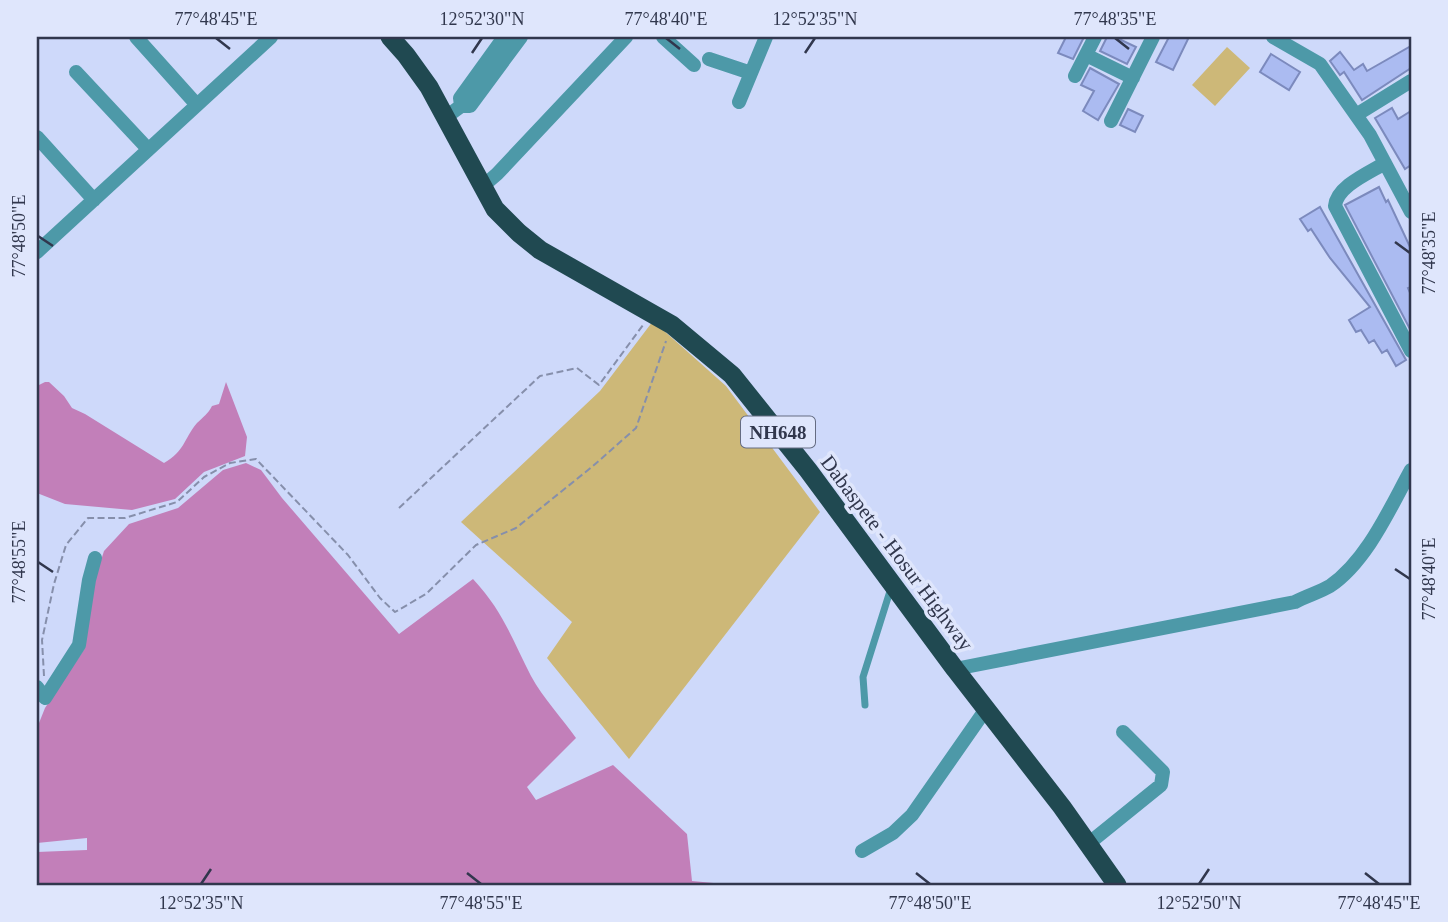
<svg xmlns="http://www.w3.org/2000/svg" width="1448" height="922" font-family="Georgia,serif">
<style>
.green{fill:#cdb878}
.water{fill:#c27fb9}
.building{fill:#abbbf1;stroke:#7c8abd;stroke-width:2}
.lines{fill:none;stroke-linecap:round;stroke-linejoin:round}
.path{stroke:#868fab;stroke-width:2;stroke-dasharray:7 3.5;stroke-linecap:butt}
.service{stroke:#4d99a8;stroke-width:7}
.minor{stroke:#4d99a8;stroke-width:14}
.tertiary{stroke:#4d99a8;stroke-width:14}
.trunk{stroke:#204951;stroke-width:19}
.ticks{fill:none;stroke:#31374d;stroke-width:2.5}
.labels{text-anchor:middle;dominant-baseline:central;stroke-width:7;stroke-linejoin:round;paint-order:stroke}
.shield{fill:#dfe6fc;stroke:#656c82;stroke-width:2}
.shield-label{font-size:19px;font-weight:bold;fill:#31374d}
.street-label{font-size:21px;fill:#31374d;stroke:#dfe6fc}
.neatline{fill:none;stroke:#31374d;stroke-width:2.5}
.ticks-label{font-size:18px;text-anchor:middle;fill:#31374d}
</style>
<rect width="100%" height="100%" fill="#ced9fa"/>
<!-- green -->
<path class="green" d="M1227,47L1250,68L1215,106L1192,85Z
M653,321L726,386L820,512L629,759L547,658L572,622L461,522L600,391Z"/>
<!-- water -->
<path class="water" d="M45,382H49L64,396L72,408L85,414L164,463C185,451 183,440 197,423C203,417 208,414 212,406L219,404L226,382L247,437L245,456L204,472L175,499L132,510L65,504L37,493V386Z
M246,463L261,470L282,498L399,634L473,579C503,611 512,639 531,676C543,698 562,718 576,738L527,787L536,800L613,765L687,834L692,881L735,885H37V852L87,850V838L37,843V728L45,708L85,648L92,588L104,551L129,524L178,508L223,470Z"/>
<!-- building -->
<path class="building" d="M1066,37H1084L1073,59L1058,53Z
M1107,37H1115L1136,47L1127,64L1100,51Z
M1169,37H1189L1173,70L1156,62Z
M1411,46V68L1362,100L1344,72L1340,75L1330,61L1340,52L1354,70L1363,64L1367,71Z
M1271,54L1300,72L1289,90L1260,72Z
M1090,68L1119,84L1098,120L1083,111L1094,91L1081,85Z
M1392,108L1398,119L1411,111V165L1405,169L1375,118Z
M1128,109L1143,116L1135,132L1120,125Z
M1379,187L1386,202L1388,200L1411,249V287L1408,288L1411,295V331L1345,205Z
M1320,207L1406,360L1396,366L1387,350L1382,353L1374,340L1369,343L1361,330L1356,332L1349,320L1370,307L1330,258L1311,229L1308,231L1300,219Z"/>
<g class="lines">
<!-- path -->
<path class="path" d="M399,508L540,376L577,368L599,385L643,325
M44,676L42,640L54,584L66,545L88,518H125L177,502L204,477L230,463L256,459L348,555L380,598L395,612L426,594L476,545L516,528L593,466L636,428L666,341"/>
<!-- service -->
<path class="service" d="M865,705L863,677L891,588"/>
<!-- minor -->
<path class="minor" d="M136,37L197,105
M663,37L694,65
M1273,37L1320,64L1370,135L1411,212
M1086,55L1133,78
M709,59L751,73
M76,72L148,149
M1075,76L1095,37
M739,102L766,37
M461,106L460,98L504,37
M1356,115L1411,81
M446,117L461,106H470L521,37
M1111,121L1153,37
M37,137L94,200
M1385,163C1369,173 1337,186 1335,206L1411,351
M483,186L497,174L626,37
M37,252L271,37
M37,687L45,698L79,645L89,580L95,558
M1088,844L1161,785L1163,772L1123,732
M862,851L893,833L912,815L986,709"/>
<!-- tertiary -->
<path class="tertiary" d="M955,669L1295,602C1306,596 1320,592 1330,586C1367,561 1390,508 1411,470"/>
<!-- trunk -->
<path class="trunk" d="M390,37L406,55L429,87L495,209L519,233L540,250L672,325L732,375L808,470L955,669L1062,807L1117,885"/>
</g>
<!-- ticks -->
<path class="ticks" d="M216,38L230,49M666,38L680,49M1115,38L1129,49M472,53L482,38M805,53L815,38M38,236L53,246M1395,242L1410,253M38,562L53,572M1395,569L1410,579M467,873L481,884M916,873L930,884M1365,873L1379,884M201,884L211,869M1199,884L1209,869"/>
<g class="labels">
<!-- shield labels -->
<rect class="shield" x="741" y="416.5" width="74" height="31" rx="5"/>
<g class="shield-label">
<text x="778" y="432">NH648</text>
</g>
<!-- street labels -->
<g class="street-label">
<text transform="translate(897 553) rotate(53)">Dabaspete - Hosur Highway</text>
</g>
</g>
<!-- border -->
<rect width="1448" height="922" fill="none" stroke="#dfe6fc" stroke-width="77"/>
<rect x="38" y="38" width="1372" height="846" class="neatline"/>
<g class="ticks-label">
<text x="216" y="25">77°48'45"E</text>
<text x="482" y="25">12°52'30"N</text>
<text x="666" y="25">77°48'40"E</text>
<text x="815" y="25">12°52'35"N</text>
<text x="1115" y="25">77°48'35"E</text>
<text transform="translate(19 236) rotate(-90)" y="6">77°48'50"E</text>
<text transform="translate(1429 253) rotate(-90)" y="6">77°48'35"E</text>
<text transform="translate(19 562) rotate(-90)" y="6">77°48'55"E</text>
<text transform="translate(1429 579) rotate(-90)" y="6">77°48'40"E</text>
<text x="201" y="909">12°52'35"N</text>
<text x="481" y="909">77°48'55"E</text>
<text x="930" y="909">77°48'50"E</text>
<text x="1199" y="909">12°52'50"N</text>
<text x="1379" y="909">77°48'45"E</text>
</g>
</svg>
